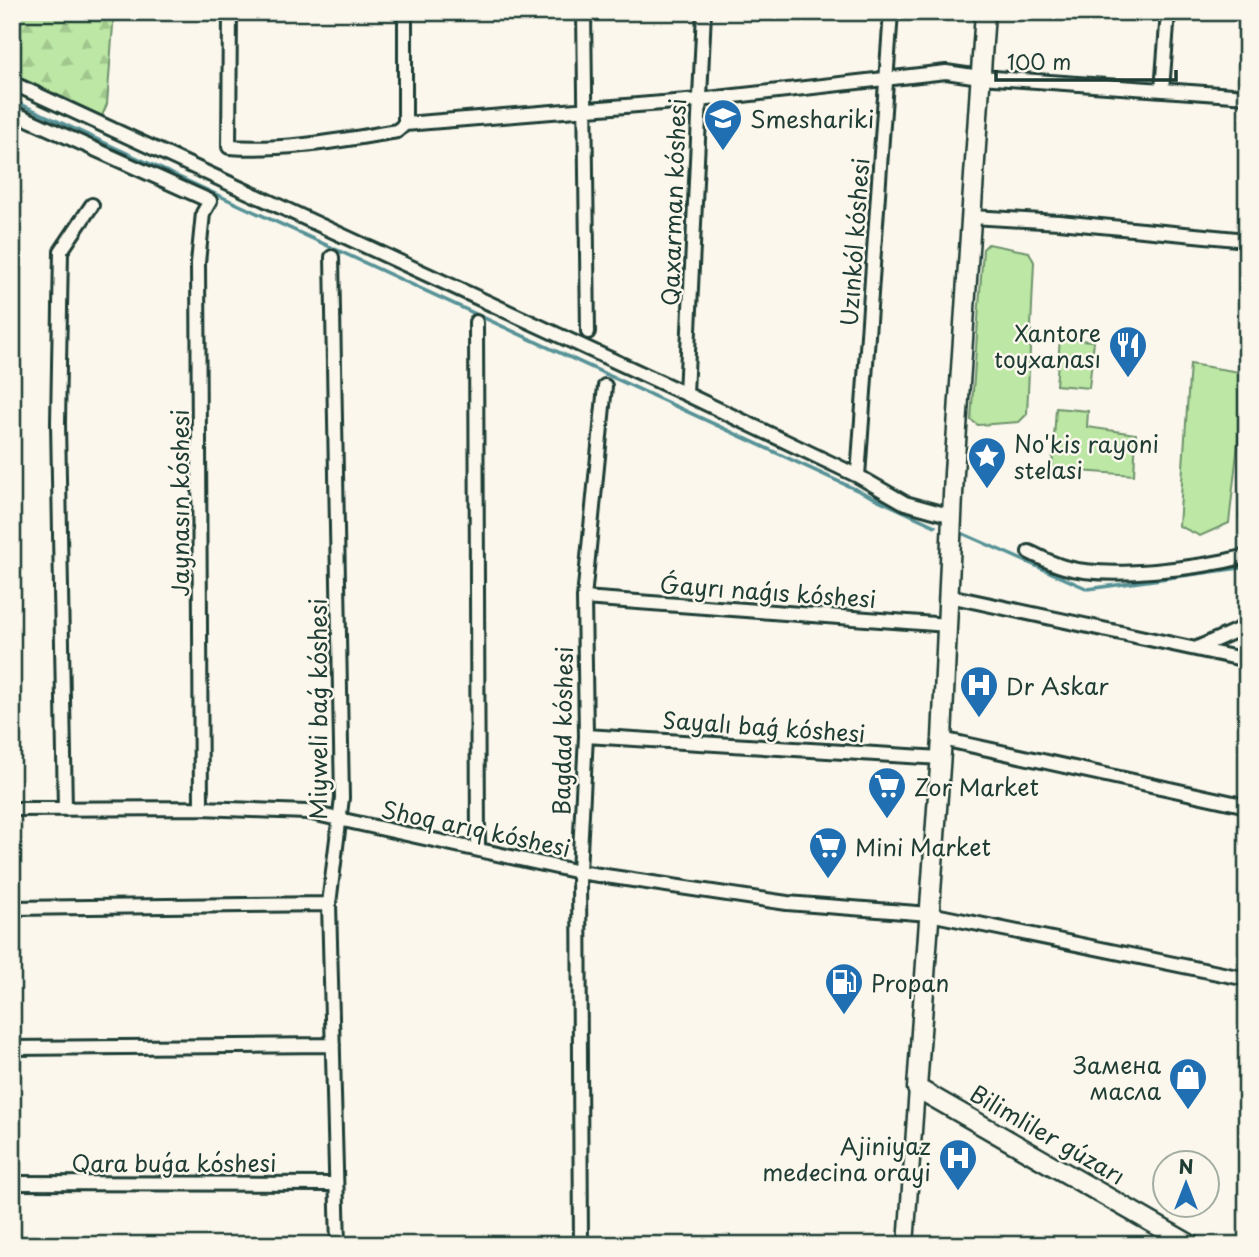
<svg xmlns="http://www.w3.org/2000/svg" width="1259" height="1257" font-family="'Playpen Sans',sans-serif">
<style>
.green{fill:#bce7a4;stroke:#6e926c;stroke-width:2}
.forest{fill:url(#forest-firs);stroke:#6e926c;stroke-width:2}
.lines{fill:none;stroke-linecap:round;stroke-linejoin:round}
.stream{stroke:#579297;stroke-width:3.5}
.minor-casing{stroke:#1f3d34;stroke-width:18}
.tertiary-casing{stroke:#1f3d34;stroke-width:19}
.secondary-casing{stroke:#1f3d34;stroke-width:23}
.minor{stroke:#fbf7ec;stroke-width:12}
.tertiary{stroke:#fbf7ec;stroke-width:14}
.secondary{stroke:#fbf7ec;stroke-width:18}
.labels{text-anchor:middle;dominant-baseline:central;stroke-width:5;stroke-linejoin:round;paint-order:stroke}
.poi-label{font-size:23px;fill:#1f3d34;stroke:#fbf7ec;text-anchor:start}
.street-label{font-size:23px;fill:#1f3d34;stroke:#fbf7ec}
</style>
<defs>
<pattern id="forest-firs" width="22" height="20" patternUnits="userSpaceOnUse" patternTransform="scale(1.75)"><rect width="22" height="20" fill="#bce7a4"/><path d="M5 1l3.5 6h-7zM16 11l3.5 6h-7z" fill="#a1c78e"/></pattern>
</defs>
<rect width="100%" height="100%" fill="#fbf7ec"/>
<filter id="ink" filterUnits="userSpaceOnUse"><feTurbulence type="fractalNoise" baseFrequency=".0143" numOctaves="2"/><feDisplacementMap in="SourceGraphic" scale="14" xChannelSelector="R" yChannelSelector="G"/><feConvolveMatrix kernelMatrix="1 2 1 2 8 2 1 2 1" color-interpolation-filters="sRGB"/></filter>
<g filter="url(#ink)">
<!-- green -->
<path class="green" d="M988,244L1029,252L1034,262L1027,414L1019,422L978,425L971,420L983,249Z
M1060,339L1094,341L1089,388L1056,385Z
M1190,364L1246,373L1229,523L1200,536L1179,526Z
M1056,408L1088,411L1087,427L1136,434L1134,475L1052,469Z
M1247,429V516L1239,518Z"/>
<!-- forest -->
<path class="forest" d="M12,12H114L107,104L102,116L12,74Z"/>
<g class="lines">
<!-- stream -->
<path class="stream" d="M12,100L935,526
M957,531L1088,589L1247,567"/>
<defs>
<path id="minor" d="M230,12L229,147C287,151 341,140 397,131L405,124L699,100L946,72L980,77L1247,96
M405,12V124
M584,12L588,332
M12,83L686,394L858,476L905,503L952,516
M1162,90L1168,12
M12,112L210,201L203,213L198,263L201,808
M971,217L1059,222L1247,240
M332,257L342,798L329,904L338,1245
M476,322L478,849
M686,394L704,12
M858,476L891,12
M1029,552C1040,557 1052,564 1064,567C1109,580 1201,568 1247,556
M949,596L1247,660
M584,598L948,625
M1197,648L1247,626
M586,736L941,758
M942,739L1247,806
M12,809L201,808L307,812L579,872L787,903L930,914L1247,979
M65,809L58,423L61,251L92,205
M12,908L329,904
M12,1048L333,1045
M12,1183L336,1184
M581,1245L579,872L586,736L584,598L605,386"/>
<path id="tertiary" d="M906,1245L917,1088"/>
<path id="secondary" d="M985,12L954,473L942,739L917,1088L1191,1245"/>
</defs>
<!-- minor casing -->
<use href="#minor" class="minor-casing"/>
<!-- tertiary casing -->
<use href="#tertiary" class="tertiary-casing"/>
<!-- secondary casing -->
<use href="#secondary" class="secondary-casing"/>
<!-- minor -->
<use href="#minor" class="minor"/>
<!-- tertiary -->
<use href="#tertiary" class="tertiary"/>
<!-- secondary -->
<use href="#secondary" class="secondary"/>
</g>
</g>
<!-- icons -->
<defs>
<symbol id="school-pin" viewBox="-11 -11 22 30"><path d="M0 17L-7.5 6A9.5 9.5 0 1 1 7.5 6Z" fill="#1f6fb2" stroke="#fbf7ec"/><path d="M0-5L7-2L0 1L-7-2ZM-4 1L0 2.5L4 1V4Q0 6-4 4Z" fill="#fff"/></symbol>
<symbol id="restaurant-pin" viewBox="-11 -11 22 30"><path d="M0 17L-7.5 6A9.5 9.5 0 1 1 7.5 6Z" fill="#1f6fb2" stroke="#fbf7ec"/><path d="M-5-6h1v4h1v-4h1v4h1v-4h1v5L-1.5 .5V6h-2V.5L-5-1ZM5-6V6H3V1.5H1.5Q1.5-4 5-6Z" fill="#fff"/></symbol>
<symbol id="sight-pin" viewBox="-11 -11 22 30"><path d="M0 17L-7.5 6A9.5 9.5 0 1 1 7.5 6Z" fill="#1f6fb2" stroke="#fbf7ec"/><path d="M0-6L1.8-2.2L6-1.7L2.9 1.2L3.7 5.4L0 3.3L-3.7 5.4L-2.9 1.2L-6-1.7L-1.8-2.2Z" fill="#fff"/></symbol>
<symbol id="hospital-pin" viewBox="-11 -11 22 30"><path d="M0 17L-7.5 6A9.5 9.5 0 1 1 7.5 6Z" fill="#1f6fb2" stroke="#fbf7ec"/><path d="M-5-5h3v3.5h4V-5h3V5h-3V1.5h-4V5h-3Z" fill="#fff"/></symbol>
<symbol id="supermarket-pin" viewBox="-11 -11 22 30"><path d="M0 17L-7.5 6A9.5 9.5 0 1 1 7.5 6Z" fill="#1f6fb2" stroke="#fbf7ec"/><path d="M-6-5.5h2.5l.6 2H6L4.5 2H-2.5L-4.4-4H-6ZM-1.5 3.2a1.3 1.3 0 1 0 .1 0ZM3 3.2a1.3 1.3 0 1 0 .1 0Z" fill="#fff"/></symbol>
<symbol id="fuel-pin" viewBox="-11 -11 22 30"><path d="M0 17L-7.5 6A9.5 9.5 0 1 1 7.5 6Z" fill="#1f6fb2" stroke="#fbf7ec"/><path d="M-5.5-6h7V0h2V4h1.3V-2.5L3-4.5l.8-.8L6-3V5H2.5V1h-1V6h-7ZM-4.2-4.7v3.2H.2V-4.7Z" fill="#fff"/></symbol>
<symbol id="shop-pin" viewBox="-11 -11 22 30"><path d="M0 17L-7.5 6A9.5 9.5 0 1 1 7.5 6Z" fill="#1f6fb2" stroke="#fbf7ec"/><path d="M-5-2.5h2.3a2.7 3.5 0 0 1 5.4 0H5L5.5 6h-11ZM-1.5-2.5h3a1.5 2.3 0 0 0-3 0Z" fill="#fff"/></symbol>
</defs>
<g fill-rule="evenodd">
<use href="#school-pin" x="701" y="96" width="44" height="60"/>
<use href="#restaurant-pin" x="1106" y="323" width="44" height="60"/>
<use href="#sight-pin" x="965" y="434" width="44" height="60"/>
<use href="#hospital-pin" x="957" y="663" width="44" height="60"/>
<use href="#supermarket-pin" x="865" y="764" width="44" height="60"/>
<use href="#supermarket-pin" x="806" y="824" width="44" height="60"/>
<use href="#fuel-pin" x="822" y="960" width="44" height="60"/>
<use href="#shop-pin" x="1166" y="1055" width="44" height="60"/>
<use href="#hospital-pin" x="936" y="1136" width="44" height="60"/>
</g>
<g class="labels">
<!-- poi labels -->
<g class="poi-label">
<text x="750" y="118">Smeshariki</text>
<text x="1101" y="332" text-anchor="end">Xantore<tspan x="1101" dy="26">toyxanası</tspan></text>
<text x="1014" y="443">No'kis rayoni<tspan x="1014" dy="26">stelasi</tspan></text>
<text x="1006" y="685">Dr Askar</text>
<text x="914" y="786">Zor Market</text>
<text x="855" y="846">Mini Market</text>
<text x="871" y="982">Propan</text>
<text x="1161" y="1064" text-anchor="end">Замена<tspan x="1161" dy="26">масла</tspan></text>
<text x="931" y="1145" text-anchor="end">Ajiniyaz<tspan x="931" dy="26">medecina orayi</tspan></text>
</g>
<!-- street labels -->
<g class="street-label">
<text transform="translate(673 202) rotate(-88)">Qaxarman kóshesi</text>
<text transform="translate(854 242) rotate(-86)">Uzınkól kóshesi</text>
<text transform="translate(179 503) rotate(-90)">Jaynasın kóshesi</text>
<text transform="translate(768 591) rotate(4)">Ǵayrı naǵıs kóshesi</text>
<text transform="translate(317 709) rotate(-90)">Miyweli baǵ kóshesi</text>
<text transform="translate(764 726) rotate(4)">Sayalı baǵ kóshesi</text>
<text transform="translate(562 731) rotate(-89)">Bagdad kóshesi</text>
<text transform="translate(476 828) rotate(12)">Shoq arıq kóshesi</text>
<text transform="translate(1048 1134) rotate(30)">Bilimliler gúzarı</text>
<text x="174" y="1162">Qara buǵa kóshesi</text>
</g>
</g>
<!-- margin -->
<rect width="1259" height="1257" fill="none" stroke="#fbf7ec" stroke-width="42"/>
<rect x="21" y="21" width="1217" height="1215" fill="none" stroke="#1f3d34" stroke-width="2.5" filter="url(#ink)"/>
<!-- north arrow -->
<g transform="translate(1186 1184)"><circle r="33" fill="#fbf7ec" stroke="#a3ada2" stroke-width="2"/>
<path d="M0-5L12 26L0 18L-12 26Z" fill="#1f6fb2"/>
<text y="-10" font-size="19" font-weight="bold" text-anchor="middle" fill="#1f3d34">N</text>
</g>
<!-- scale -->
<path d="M996 70v10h180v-10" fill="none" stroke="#1f3d34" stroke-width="3.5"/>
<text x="1007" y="70" font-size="21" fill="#1f3d34" stroke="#fbf7ec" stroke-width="5" paint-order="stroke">100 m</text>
</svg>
